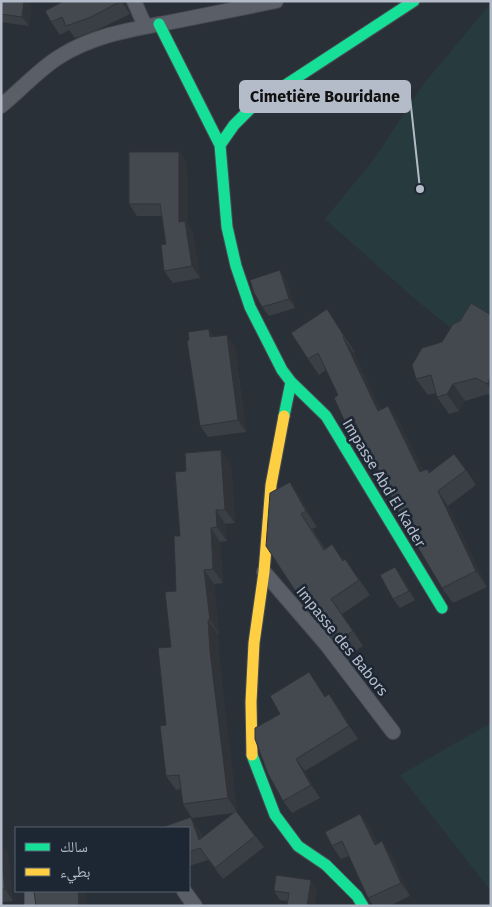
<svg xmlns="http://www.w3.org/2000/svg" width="492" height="907" font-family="'Fira Sans','Noto Naskh Arabic',sans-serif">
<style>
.green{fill:#273a3e}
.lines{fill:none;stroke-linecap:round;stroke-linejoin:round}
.street-casing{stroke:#484c53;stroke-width:16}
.fast-casing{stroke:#484c53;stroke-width:13}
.slow-casing{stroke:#484c53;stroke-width:13}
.street{stroke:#5a5e66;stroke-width:14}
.fast{stroke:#16e098;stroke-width:11}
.slow{stroke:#ffcf43;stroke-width:11}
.wall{fill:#3a3f45}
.shaded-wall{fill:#303338}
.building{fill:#444950;stroke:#303338}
.labels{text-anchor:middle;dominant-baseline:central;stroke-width:5;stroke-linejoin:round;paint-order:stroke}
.street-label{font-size:15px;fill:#b4bcc9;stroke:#1d2633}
.leader{fill:none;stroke:#b4bcc9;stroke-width:2}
.callout-dot{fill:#b4bcc9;stroke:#1d2633;stroke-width:2}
.callout{fill:#b4bcc9;stroke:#b4bcc9;stroke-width:2}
.callout-label{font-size:16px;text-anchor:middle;font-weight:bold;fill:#111}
</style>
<rect width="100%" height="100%" fill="#2a3038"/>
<!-- green -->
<path class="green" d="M491,3V331L462,337L415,299L325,219L375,158L422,86Z
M491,723V891L400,775Z"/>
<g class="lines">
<defs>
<path id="street" d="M134,1L145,26
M1,106C21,90 38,70 59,57C93,35 133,29 171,22C206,15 241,8 276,1
M264,572L326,644L393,732
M32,891V906
M184,891L195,906"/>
<path id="fast" d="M159,24L220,145L227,227L236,266L250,307L282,370L291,382L284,416
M220,145L234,125L252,107L414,1
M291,382L326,416L442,608
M252,755L275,815L298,846L326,865L357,896L363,906"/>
<path id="slow" d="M252,755L251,702L254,643L264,572L271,485L284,416"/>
</defs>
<!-- street casing -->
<use href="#street" class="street-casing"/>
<!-- fast casing -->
<use href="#fast" class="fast-casing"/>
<!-- slow casing -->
<use href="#slow" class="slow-casing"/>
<!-- street -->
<use href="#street" class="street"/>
<!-- fast -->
<use href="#fast" class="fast"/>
<!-- slow -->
<use href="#slow" class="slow"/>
</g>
<!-- wall -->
<path class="wall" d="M1,1L31,7L29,26L1,22Z
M64,1H124L130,14L99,29L75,38L69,30L60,35L51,22Z
M179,152L187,164L188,224L193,233L200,278L173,283L164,271L166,244L162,216H137L129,204Z
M286,280L295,308L269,316L262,307Z
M327,309L355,352L354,353L381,410L388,406L399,421L423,471L427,469L430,472L466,470L476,485L448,506L487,587L453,603L442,588L362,437L357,439L346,424L338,395L326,370L319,375L308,359Z
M491,315V396L488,394L465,401L459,411L449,414L437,397L436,393L428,395L416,379L442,342Z
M209,329L214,337L235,346L246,432L208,437L200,426L189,340Z
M231,464L235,523L225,524L227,541L220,542L223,583L214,584L219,634H218L220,665L237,812L264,847L223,879L208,860L189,866V828L199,829L203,838L234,813L192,818L183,804L181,789L176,790L166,776V725L180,536L186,471Z
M300,497L317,527L312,529L325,549L344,560L345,559L370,595L342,614L363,646L347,657L311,613L300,598Z
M402,576L415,600L400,608L393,599Z
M309,672L325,697L338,707L358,739L305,771L320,798L292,813L283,801L280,714Z
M360,814L370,827L377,843L391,854L410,896L389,906H374L368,898L349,856L341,859L332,846Z
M1,843L8,853L13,901L1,902Z
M317,889L287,901L280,900L274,891Z"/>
<!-- shaded-wall -->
<path class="shaded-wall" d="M24,1H27L31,7L29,26L22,17Z
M121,1H124L130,14Z
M179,152L187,164L188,224L193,233L200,278L192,266L179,222Z
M280,270L286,280L295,308L289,299Z
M327,309L338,325L355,352L344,336Z
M209,329L217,340L210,337Z
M227,335L235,346L246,432L238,420Z
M343,337L354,353L389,426L378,411Z
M491,377V390L487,384Z
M453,384L465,401L459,411L447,394Z
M388,406L399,421L431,488L420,472Z
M221,450L231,464L235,523L225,510Z
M290,482L300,497L317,527L306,511Z
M438,491L448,506L487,587L476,571Z
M216,510L225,524L227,541L217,527Z
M211,528L220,542L223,583L213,569Z
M395,567L402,576L415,600L409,591Z
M204,570L214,584L219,634L210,620Z
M208,620L218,634L220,665L237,812L228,798L210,651Z
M329,694L338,707L358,739L349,726Z
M296,759L305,771L320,798L311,785Z
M360,814L370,827L384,858L375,845Z
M191,817L199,829L207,852L199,840Z
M382,841L391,854L410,896L401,883Z
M1,843L8,853L13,901L5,889L1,852Z
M311,880L317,889L315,906H307Z
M78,891H85L86,906H79Z"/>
<!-- building -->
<path class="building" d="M1,1H24L22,17L1,14Z
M64,1H121L91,17L66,26L62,17L51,22L45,11Z
M129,152H179V222L185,221L192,266L164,271L161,245L166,244L160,204H129Z
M280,270L289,299L262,307L254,293L250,280Z
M471,303L491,315V377L487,384L476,378L453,384L447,394L437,397L431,375L416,379L412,365L422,348L442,342L453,324L460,321Z
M327,309L344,336L343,337L378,411L388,406L420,472L427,469L429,473L454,454L466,470L438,491L476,571L442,588L407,529L354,420L346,424L334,398L338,395L318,353L308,359L291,333Z
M209,329L210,337L227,335L238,420L200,426L187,341L189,340L188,332Z
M221,450L225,510H216L217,527L211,528L213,569L204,570L210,620H208L210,651L228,798L183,804L179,775L166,776L160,726L166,725L158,648L171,647L165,592L176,591L174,536H180L175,472L186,471L185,453Z
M290,482L306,511L301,514L324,550L332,544L343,561L345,559L359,580L331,599L353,631L336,642L300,598L266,546L270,493Z
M395,567L409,591L393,599L380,575Z
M309,672L325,697L329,694L349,726L296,759L311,785L283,801L268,774L255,739V728L280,714L270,696Z
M236,811L255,836L215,868L200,848L189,852V828H160L191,817L199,840Z
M360,814L375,845L382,841L401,883L368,898L342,841L332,846L325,832Z
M1,852L5,889H1Z
M276,875L311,880L307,906H287L289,893L274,891Z
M34,891H78L79,906H36Z"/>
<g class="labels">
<!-- street labels -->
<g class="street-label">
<text transform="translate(384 483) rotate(59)">Impasse Abd El Kader</text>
<text transform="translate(342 641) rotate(51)">Impasse des Babors</text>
</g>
</g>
<!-- callouts -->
<path class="leader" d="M420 189L410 97"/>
<circle class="callout-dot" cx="420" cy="189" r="5"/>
<rect class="callout" x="240" y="81" width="170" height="31" rx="5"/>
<g class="callout-label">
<text x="325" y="102">Cimetière Bouridane</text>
</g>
<!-- border -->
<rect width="492" height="907" fill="none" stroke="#b4bcc9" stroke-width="5"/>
<!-- legend -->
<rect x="15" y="827" width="175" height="65" fill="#1d2633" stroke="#59626f"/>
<rect x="25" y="843" width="25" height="8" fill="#16e098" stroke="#59626f"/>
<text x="60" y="852" font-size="15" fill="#b4bcc9">سالك</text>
<rect x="25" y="868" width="25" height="8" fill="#ffcf43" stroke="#59626f"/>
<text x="60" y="877" font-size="15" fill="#b4bcc9">بطيء</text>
</svg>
